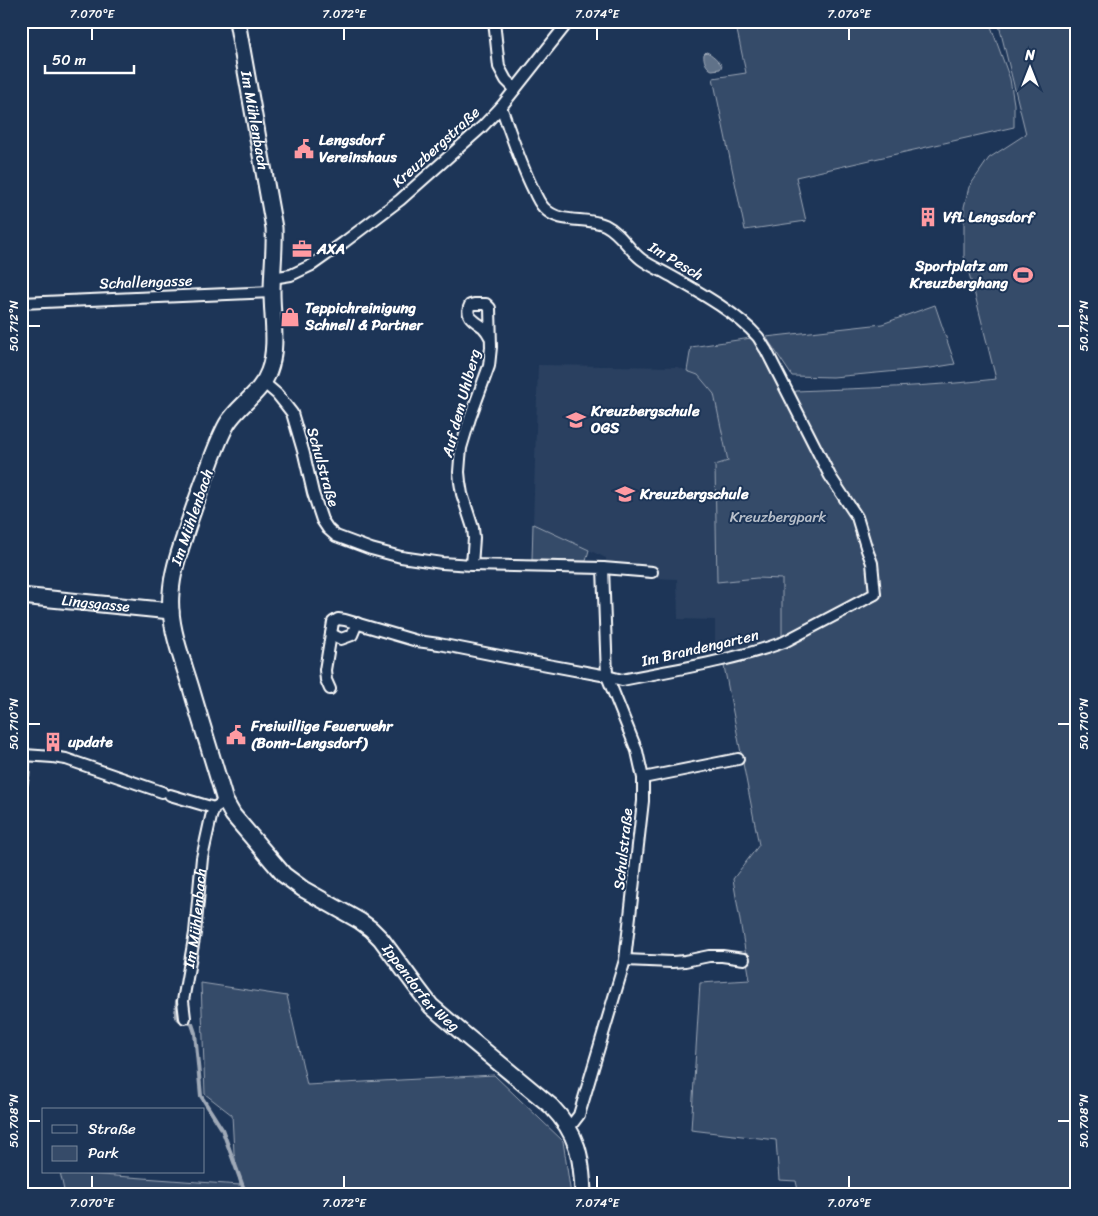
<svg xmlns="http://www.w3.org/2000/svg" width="1098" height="1216" font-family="Sriracha,sans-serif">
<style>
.built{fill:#2a4161}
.green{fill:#364b69;stroke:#9aa5b4}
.water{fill:#617289;stroke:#a0aab8}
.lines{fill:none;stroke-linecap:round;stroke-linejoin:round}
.stream{stroke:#a0aab8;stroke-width:4}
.street-casing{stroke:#fff;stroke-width:14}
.secondary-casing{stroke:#fff;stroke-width:19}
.street{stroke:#1d3557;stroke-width:10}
.secondary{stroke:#1d3557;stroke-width:15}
.ticks{fill:none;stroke:#fff;stroke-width:2}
.labels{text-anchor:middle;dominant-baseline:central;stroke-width:4;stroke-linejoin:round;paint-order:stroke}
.street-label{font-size:15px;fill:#fff;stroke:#1d3557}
.poi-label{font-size:15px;font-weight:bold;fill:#fff;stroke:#1d3557;text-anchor:start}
.park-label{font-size:15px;fill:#b9c0ca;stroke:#1d3557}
.neatline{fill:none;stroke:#fff;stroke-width:2}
.ticks-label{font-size:12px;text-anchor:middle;fill:#fff}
</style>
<rect width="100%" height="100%" fill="#1d3557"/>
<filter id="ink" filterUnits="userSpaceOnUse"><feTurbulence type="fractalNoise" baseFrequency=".02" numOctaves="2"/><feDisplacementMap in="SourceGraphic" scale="10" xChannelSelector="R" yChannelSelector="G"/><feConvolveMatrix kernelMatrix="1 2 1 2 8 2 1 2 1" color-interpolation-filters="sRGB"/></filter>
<g filter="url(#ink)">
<!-- built -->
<path class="built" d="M538,365L677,367L698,375L714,394L728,462L717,582L757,578L782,579V636L715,655V620L678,619L677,579L652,578V569L610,564L606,561V558L533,524Z"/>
<!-- green -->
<path class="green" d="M735,21H989L1010,79L1014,104V127L796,177L806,221L745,230L713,78L746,73Z
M998,21H1077V1195H858V1193L799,1195L796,1181L779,1180L776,1140L691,1130L700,983L750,980L733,879L759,845L724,666L789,646L794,641L879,599L874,561L832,473L793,396L796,391C863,388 930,387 996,379L975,295L964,256V207L969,187L989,158L1026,134Z
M935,305L955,364L931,368L833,377L792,376L766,337L882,324Z
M751,338L759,348L783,395L828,479L854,518L868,565L872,592L782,636V579L757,578L717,582L715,465L728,461L714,394L698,375L687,371L691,347Z
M533,524L589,550L586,561L532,560Z
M201,983L287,996L307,1085L494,1075L563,1141L571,1195H65L60,1172L240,1185L234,1153L232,1115L205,1094Z"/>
<!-- water -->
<path class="water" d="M706,52C711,53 720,62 722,66L720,69L712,70C706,68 703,59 704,54Z"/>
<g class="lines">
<!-- stream -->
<path class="stream" d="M177,1001L176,1016L180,1020
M187,1022L192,1024L195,1033L201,1096L222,1129L246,1195"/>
<defs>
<g id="street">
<path d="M494,21L499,67L506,80L515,89"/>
<path d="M272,278L291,275L312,265L343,243L400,200L482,127L501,107L569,21"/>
<path d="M21,303L272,292"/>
<path d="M263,382L277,394L285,404L292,413L304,454L313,493L322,520L328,529L336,536L371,549L401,557L442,563L472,565L603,568L607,676L637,751L643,778V801L625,960L579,1115L569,1128"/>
<path d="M472,565L474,538L473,528L462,494L460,482L459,472L460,459L461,448L470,418L489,366L491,347L490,308L486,304H474L470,305C464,316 475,321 483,327C486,330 488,333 490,337"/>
<path d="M603,568L652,572"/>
<path d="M331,634L341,639L352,635L357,623"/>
<path d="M330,689L326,680L325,670L333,622L338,619L345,620L417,641L439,644L526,661L607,676L622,680C677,669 732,661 784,642L875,594L872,563L867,550L857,517L830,476L766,350C763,346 761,341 758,337C737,313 699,292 671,276C661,270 650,266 641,259C628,249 621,233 605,225C586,216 560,225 544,208C539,203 536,196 533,189C520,163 511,134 501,107"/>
<path d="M21,742C25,757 25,771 21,786"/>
<path d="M24,755L53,757L66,759L162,792"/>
<path d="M643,778L738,759"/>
<path d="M170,795L214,808"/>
<path d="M625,960L672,962L685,961L709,956H722L744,959"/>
<path id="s1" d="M185,1018L183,1001L195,933L202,858L211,817L214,808L225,801"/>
</g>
<g id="secondary">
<path id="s2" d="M237,21L274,228C275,249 272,271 272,292C272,318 278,347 269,371C261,394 238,405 227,424C217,442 211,462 204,480C197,499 190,518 184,538C178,556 172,574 171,593C168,625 182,658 191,688C202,726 214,763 225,801L233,815L284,875L303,889L360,921L371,929L381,939L418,989L431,1006L459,1030L551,1106C578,1134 582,1157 583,1195"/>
<path id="s3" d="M21,596L171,611"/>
</g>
</defs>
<!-- street casing -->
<use href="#street" class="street-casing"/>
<!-- secondary casing -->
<use href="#secondary" class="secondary-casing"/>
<!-- street -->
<use href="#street" class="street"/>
<!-- secondary -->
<use href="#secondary" class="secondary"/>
</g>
</g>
<!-- ticks -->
<path class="ticks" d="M92,28V40M344,28V40M597,28V40M849,28V40M28,326H40M1058,326H1070M28,724H40M1058,724H1070M28,1121H40M1058,1121H1070M92,1176V1188M344,1176V1188M597,1176V1188M849,1176V1188"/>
<!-- icons -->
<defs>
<symbol id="civic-bare" viewBox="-9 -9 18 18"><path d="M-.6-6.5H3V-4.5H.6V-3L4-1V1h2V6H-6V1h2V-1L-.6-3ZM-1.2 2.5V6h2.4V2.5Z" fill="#ff9aa2" stroke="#1d3557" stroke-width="2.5" paint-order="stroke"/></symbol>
<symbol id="building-bare" viewBox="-9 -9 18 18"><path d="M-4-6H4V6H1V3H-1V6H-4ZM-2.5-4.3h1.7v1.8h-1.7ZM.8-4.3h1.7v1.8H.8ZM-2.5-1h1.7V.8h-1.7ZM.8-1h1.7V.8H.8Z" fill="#ff9aa2" stroke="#1d3557" stroke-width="2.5" paint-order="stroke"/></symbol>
<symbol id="office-bare" viewBox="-9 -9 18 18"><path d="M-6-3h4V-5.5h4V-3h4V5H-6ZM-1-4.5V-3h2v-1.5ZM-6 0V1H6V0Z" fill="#ff9aa2" stroke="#1d3557" stroke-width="2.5" paint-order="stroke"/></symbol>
<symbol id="stadium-bare" viewBox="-9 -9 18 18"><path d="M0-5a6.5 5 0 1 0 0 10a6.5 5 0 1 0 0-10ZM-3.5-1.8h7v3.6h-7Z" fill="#ff9aa2" stroke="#1d3557" stroke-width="2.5" paint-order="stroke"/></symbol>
<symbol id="shop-bare" viewBox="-9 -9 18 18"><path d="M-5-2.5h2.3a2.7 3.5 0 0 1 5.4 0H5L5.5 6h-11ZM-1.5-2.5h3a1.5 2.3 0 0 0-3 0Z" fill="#ff9aa2" stroke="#1d3557" stroke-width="2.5" paint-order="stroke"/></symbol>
<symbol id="school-bare" viewBox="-9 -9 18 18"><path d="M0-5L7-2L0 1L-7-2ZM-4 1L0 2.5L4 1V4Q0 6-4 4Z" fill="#ff9aa2" stroke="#1d3557" stroke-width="2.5" paint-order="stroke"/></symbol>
</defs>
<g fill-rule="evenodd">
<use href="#civic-bare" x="290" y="135" width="28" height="28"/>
<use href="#building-bare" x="914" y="203" width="28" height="28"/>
<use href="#office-bare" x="288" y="235" width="28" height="28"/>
<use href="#stadium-bare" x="1009" y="261" width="28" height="28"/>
<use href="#shop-bare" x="276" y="303" width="28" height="28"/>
<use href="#school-bare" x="562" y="406" width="28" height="28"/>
<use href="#school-bare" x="611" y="480" width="28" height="28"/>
<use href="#civic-bare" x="222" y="721" width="28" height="28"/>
<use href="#building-bare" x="39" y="728" width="28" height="28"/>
</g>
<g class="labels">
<!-- street labels -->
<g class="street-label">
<text stroke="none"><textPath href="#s2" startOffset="101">Im Mühlenbach</textPath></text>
<text transform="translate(436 147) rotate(-42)">Kreuzbergstraße</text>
<text transform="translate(676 261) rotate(31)">Im Pesch</text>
<text transform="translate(146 282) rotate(-2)">Schallengasse</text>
<text transform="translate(461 403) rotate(-75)">Auf dem Uhlberg</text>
<text transform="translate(323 467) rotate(74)">Schulstraße</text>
<text transform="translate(192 517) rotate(-71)">Im Mühlenbach</text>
<text stroke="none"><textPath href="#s3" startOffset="75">Lingsgasse</textPath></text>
<text transform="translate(700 648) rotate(-13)">Im Brandengarten</text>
<text transform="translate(623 849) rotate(-84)">Schulstraße</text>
<text stroke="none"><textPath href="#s1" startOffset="101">Im Mühlenbach</textPath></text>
<text stroke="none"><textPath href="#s2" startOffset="1091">Ippendorfer Weg</textPath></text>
</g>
<!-- poi labels -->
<g class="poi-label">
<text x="319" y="140">Lengsdorf<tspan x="319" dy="17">Vereinshaus</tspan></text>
<text x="943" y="217">VfL Lengsdorf</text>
<text x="317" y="249">AXA</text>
<text x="1008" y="266" text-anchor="end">Sportplatz am<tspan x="1008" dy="17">Kreuzberghang</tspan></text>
<text x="305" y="308">Teppichreinigung<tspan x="305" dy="17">Schnell &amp; Partner</tspan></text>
<text x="591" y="411">Kreuzbergschule<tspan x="591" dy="17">OGS</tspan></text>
<text x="640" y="494">Kreuzbergschule</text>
<text x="251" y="726">Freiwillige Feuerwehr<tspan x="251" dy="17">(Bonn-Lengsdorf)</tspan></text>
<text x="68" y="742">update</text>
</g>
<!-- park labels -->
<g class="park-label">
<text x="778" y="517">Kreuzbergpark</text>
</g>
</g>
<!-- margin -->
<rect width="1098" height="1216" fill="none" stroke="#1d3557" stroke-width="55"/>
<!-- legend -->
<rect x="42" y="1108" width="162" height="65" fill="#1d3557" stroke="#77869a"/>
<rect x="52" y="1125" width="25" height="8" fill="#1d3557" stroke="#77869a"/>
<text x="88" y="1134" font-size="15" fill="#ffffff">Straße</text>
<rect x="52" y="1146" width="25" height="15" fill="#364b69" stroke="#77869a"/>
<text x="88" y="1158" font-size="15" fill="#ffffff">Park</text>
<!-- north arrow -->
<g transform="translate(1030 68)" stroke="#1d3557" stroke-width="4" paint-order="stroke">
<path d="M0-4L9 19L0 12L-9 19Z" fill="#ffffff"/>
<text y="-8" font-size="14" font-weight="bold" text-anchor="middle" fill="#ffffff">N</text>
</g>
<!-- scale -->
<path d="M45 65v8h89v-8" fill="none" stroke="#ffffff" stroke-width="2.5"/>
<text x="52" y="65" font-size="15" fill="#ffffff" stroke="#1d3557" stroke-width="4" paint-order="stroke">50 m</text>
<rect x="28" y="28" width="1042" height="1160" class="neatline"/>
<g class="ticks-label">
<text x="92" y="18">7.070°E</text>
<text x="344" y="18">7.072°E</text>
<text x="597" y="18">7.074°E</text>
<text x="849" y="18">7.076°E</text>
<text transform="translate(14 326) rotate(-90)" y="4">50.712°N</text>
<text transform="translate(1084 326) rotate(-90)" y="4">50.712°N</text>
<text transform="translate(14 724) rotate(-90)" y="4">50.710°N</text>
<text transform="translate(1084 724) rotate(-90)" y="4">50.710°N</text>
<text transform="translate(14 1121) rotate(-90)" y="4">50.708°N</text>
<text transform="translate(1084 1121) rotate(-90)" y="4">50.708°N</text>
<text x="92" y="1207">7.070°E</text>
<text x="344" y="1207">7.072°E</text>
<text x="597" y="1207">7.074°E</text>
<text x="849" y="1207">7.076°E</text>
</g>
</svg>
